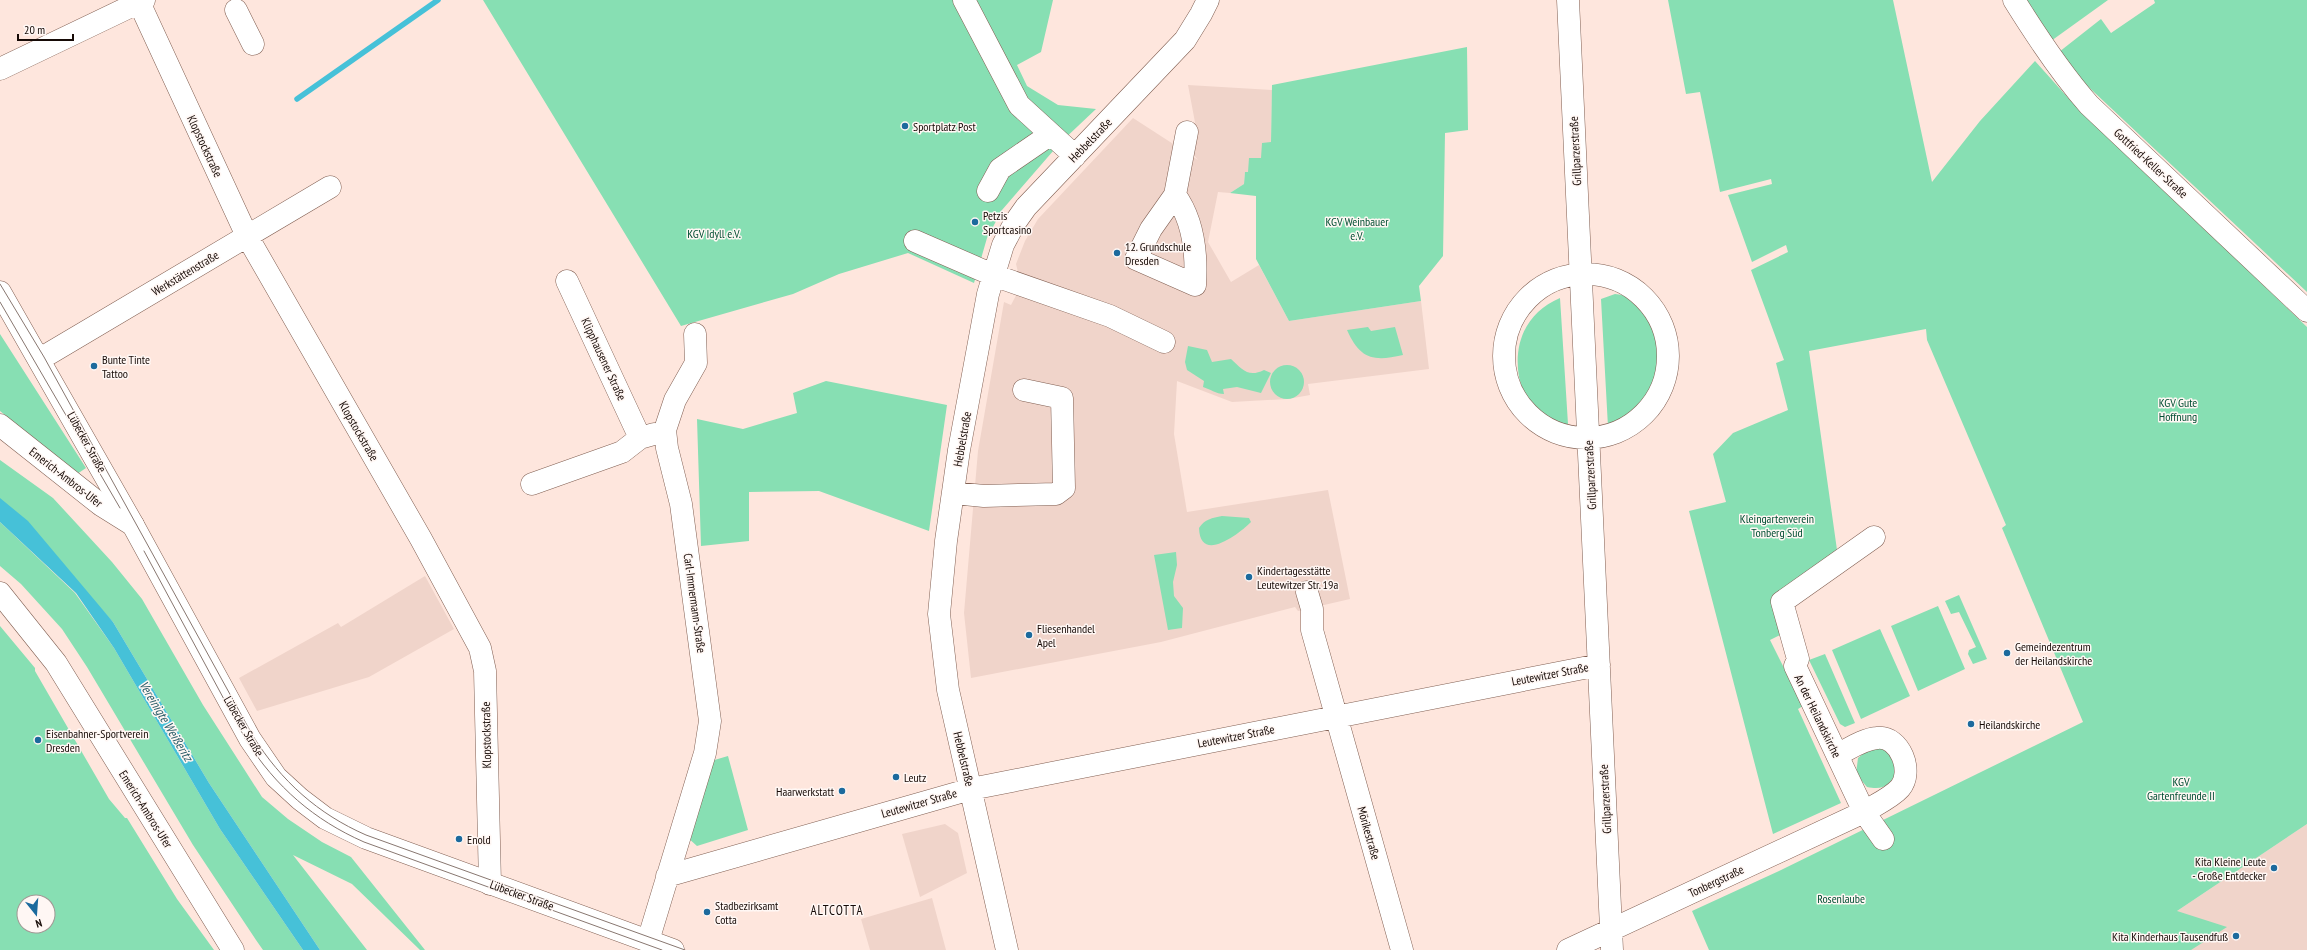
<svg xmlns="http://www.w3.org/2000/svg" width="2307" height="950" font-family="'PT Sans Narrow',sans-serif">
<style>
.built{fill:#f0d4ca}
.green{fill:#87dfb3;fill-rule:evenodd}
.water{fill:#46c1d8}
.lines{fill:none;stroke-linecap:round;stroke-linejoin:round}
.stream{stroke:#46c1d8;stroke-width:5.5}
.minor-casing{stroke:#815f52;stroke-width:23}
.major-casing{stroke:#815f52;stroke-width:23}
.minor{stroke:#fff;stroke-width:22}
.major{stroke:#fff;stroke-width:22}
.tram{stroke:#887770;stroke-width:1}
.poi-dot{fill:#1c6a9d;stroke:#fff7f4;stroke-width:1.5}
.labels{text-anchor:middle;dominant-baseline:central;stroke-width:3;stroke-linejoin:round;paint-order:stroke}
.poi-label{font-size:12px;fill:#160a06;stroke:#fff7f4;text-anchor:start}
.street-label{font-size:12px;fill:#160a06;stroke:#fff7f4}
.park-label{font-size:12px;fill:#004e32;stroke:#fff7f4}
.water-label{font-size:13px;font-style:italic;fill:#2c5e69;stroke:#fff7f4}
.neighbourhood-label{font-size:13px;letter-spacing:1px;fill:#160a06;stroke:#fff7f4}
</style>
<rect width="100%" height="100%" fill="#fee6dd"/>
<!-- built -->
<path class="built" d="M1188,85L1272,90L1271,143L1261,159L1248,172H1245L1244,184L1230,193L1218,192L1208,242L1231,282L1259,265L1289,321L1421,301L1429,369L1308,384L1310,395L1288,399L1232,402L1177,381L1174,434L1187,512L1328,490L1350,599L1298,611L1295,607L1161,642L971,678L964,613L978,451L1004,302L1011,305L1025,278L1018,272L1016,264L1025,241L1038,219L1133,118L1198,160L1191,152L1197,133Z
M425,576L454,629L369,677L257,711L239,678L338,623L341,627Z
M945,824L958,833L967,873L920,897L902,834Z
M2307,824V950H2191L2177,911Z
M932,898L946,950H870L861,919Z"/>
<!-- green -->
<path class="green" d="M483,0H1053L1041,52L1017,65L1027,86L1058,105L1096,109L1060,143L1002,210L987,238L974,283L908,253L839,274L793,294L681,326Z
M1668,0H1893L1932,182L1980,121L2035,61L2070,100L2307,327V824L2177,911L2227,927L2191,950H1709L1692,911L1779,871L2083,722L2002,528L2006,525L1927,340L1926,329L1809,351L1837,550L1776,596L1784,633L1770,640L1803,706L1798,709L1841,803L1773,834L1689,511L1726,502L1713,454L1733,433L1788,410L1776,363L1784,360L1751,270L1788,252L1786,245L1752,262L1728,195L1772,184L1771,179L1720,192L1700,92L1686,94Z
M2025,0H2108L2051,41Z
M2154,0H2307V292L2079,78L2059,52L2101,19L2111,33L2155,3Z
M1467,47L1468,130L1445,133L1443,256L1419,286L1421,301L1289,321L1256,259V196L1230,193L1244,184L1245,172H1248L1249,158H1261L1262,143L1271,142L1272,85Z
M1615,294C1660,298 1667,357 1652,391C1644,409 1626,421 1608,427L1601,299Z
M1560,298L1568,424L1566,428C1551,422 1535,414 1527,400C1523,394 1521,384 1519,377C1513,342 1527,312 1560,298Z
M1368,327L1371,331L1395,327L1403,355C1373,362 1360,359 1347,330Z
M0,334L86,468L77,474L0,411Z
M1188,346L1207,350L1212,362L1231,359C1242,369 1248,378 1264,370L1271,373L1261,393L1237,387L1223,389L1224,394C1216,394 1210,389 1203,387L1204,381L1187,370L1185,362Z
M1270 382a17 17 0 1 1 34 0a17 17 0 1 1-34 0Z
M826,381L947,405L929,531L819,491L749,492V541L701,546L697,419L743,429L797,413L793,393Z
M0,460L53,498L112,562L142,599L203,705L262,797L288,819L322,842L351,857L425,950H420L352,884L293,855L367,950H320L209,783L113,622L0,499Z
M1222,516L1249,518L1251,522C1239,534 1200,564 1199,528C1205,519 1212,518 1222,516Z
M0,522L75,593L114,648L220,829L303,950H263L256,940L193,845L87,667L62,629L21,584L0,566Z
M1176,552L1177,565L1173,582L1174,596L1183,608L1182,628L1168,630L1154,555Z
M1959,595L1987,659L1973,664L1968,654L1969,650L1976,647L1959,612L1951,614L1945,601Z
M1938,606L1965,669L1918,691L1891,626Z
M0,626L35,668V671L109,799L125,818H127L177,899L214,950H0ZM24,902H48V926H24Z
M1880,629L1910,696L1861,719L1832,650Z
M1825,654L1855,723L1845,727L1840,724L1809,660Z
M1870,748L1886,749L1898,769C1891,784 1885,791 1867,787L1856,774L1858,758Z
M728,756L748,830L697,846L687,837L711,761Z"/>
<!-- water -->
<path class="water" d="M0,498L28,521L113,622L209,783L320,950H303L220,829L114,648L76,593L0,522Z"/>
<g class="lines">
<!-- stream -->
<path class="stream" d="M297,99L438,0"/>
<defs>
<path id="minor" d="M138,0L247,236L421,539L480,648L485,671L490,884
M964,0L1019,105L1075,156
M1568,0L1612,950
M2014,0C2037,37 2060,72 2089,105L2307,311
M236,10L253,44
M0,69L144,0
M988,191L1000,169L1051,134
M1175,195L1151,229L1136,259L1195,285C1197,254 1194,221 1175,195L1187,132
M915,241L993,275L1110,316L1164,342
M1504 356a82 82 0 1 1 164 0a82 82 0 1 1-164 0Z
M567,281L640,438
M0,292L133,525
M40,359L330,187
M532,484L622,452L640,438L654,434
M953,493L984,496L1056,494L1064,488L1062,398L1024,390
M1874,537L1782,602L1798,659L1795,666L1864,812L1883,839
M1307,592L1312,609V630L1402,950
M667,876L971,789L1599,665
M648,941L705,753L710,721L681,504L667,448L665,430L675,400L696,363L695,334
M1007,950L948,690L939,614L946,541L959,450L988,294L1003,245L1014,224L1026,207L1185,40L1201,14L1208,0
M1568,950L1864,812C1875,805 1891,798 1900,788C1914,772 1900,735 1877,738C1863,739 1849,749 1837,755"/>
<path id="major" d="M0,425L101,505L133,525L250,739L276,777L300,799L325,818L366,838L673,950
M0,593L56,663L233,950"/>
</defs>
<!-- minor casing -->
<use href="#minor" class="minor-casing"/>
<!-- major casing -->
<use href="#major" class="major-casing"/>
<!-- minor -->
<use href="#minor" class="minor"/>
<!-- major -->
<use href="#major" class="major"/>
<!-- tram -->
<path class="tram" d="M0,284L44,357L253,736C281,781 318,814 366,835L685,950
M0,302L120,508
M144,551L246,740C276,787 314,820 364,842L662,950"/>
</g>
<!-- markers -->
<g class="poi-dot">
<circle cx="905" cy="126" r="4"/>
<circle cx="975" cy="222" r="4"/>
<circle cx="1117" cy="253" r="4"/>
<circle cx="94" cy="366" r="4"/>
<circle cx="1249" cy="577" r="4"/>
<circle cx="1029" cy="635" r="4"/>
<circle cx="2007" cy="653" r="4"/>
<circle cx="1971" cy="724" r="4"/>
<circle cx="38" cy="740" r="4"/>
<circle cx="896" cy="777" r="4"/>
<circle cx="842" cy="791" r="4"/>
<circle cx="459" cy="839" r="4"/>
<circle cx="2274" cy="868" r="4"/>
<circle cx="707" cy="912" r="4"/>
<circle cx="2236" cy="936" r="4"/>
</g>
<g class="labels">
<!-- poi labels -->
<g class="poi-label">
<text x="913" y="126">Sportplatz Post</text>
<text x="983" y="215">Petzis<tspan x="983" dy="14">Sportcasino</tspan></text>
<text x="1125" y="246">12. Grundschule<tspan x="1125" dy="14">Dresden</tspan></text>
<text x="102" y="359">Bunte Tinte<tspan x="102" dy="14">Tattoo</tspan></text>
<text x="1257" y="570">Kindertagesstätte<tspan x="1257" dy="14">Leutewitzer Str. 19a</tspan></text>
<text x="1037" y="628">Fliesenhandel<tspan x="1037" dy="14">Apel</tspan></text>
<text x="2015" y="646">Gemeindezentrum<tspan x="2015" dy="14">der Heilandskirche</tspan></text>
<text x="1979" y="724">Heilandskirche</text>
<text x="46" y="733">Eisenbahner-Sportverein<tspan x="46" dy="14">Dresden</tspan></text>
<text x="904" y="777">Leutz</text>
<text x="834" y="791" text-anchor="end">Haarwerkstatt</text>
<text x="467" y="839">Enold</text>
<text x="2266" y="861" text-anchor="end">Kita Kleine Leute<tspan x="2266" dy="14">- Große Entdecker</tspan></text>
<text x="715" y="905">Stadbezirksamt<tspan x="715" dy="14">Cotta</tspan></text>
<text x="2228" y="936" text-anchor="end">Kita Kinderhaus Tausendfuß</text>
</g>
<!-- street labels -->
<g class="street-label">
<text transform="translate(1090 140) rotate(-46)">Hebbelstraße</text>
<text transform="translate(205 146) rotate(65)">Klopstockstraße</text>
<text transform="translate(1575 151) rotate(-93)">Grillparzerstraße</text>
<text transform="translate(2151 163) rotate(43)">Gottfried-Keller-Straße</text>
<text transform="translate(185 273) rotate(-31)">Werkstättenstraße</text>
<text transform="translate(604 359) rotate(65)">Klipphausener Straße</text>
<text transform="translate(359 431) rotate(60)">Klopstockstraße</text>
<text transform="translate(962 439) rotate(-80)">Hebbelstraße</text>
<text transform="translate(87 442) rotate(61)">Lübecker Straße</text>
<text transform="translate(1590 475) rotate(-93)">Grillparzerstraße</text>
<text transform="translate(66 477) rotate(38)">Emerich-Ambros-Ufer</text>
<text transform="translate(695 603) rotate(82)">Carl-Immermann-Straße</text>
<text transform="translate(1550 674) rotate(-11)">Leutewitzer Straße</text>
<text transform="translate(1818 716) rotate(64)">An der Heilandskirche</text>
<text transform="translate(244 726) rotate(60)">Lübecker Straße</text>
<text transform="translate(486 735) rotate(-91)">Klopstockstraße</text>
<text transform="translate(1236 736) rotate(-11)">Leutewitzer Straße</text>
<text transform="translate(964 759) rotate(77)">Hebbelstraße</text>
<text transform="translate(1605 799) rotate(-93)">Grillparzerstraße</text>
<text transform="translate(919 803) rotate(-16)">Leutewitzer Straße</text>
<text transform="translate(146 809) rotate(58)">Emerich-Ambros-Ufer</text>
<text transform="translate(1369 833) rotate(74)">Mörikestraße</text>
<text transform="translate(1716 881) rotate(-25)">Tonbergstraße</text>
<text transform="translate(522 895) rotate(20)">Lübecker Straße</text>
</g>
<!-- park labels -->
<g class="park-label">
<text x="1357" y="221">KGV Weinbauer<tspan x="1357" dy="14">e.V.</tspan></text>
<text x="714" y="233">KGV Idyll e.V.</text>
<text x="2178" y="402">KGV Gute<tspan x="2178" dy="14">Hoffnung</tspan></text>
<text x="1777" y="518">Kleingartenverein<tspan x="1777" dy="14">Tonberg Süd</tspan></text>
<text x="2181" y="781">KGV<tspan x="2181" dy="14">Gartenfreunde II</tspan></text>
<text x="1841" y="898">Rosenlaube</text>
</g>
<!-- water labels -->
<g class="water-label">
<text transform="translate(166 721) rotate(59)">Vereinigte Weißeritz</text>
</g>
<!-- neighbourhood labels -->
<g class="neighbourhood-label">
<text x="837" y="910">ALTCOTTA</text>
</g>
</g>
<!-- north arrow -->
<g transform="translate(36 914) rotate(163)"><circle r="19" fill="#fff7f4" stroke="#a29895"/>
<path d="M0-3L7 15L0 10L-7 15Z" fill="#1c6a9d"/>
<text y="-6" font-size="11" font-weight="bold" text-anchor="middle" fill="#160a06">N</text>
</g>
<!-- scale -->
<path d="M18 34v6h55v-6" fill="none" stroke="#160a06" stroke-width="2"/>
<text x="24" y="34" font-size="12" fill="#160a06" stroke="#fff7f4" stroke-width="3" paint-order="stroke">20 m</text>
</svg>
